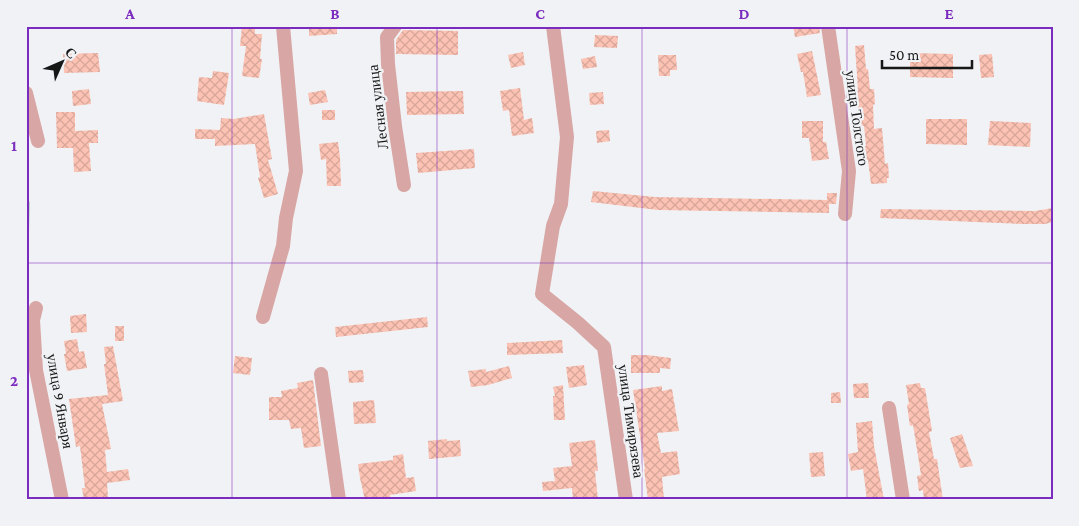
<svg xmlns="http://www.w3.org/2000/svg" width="1079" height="526" font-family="'Crimson Pro',serif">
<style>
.pitch{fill:#b7d9c3}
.building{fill:url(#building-cross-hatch)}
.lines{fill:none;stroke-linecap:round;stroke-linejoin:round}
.minor{stroke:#d8a7a5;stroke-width:14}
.grid{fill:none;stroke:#7b2cbf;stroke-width:1;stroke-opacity:0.55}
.labels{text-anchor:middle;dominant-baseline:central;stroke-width:4.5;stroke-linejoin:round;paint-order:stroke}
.street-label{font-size:15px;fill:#161717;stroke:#f1f2f5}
.neatline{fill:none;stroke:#7b2cbf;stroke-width:2}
.grid-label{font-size:16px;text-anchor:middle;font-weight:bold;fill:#7b2cbf}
</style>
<defs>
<pattern id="building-cross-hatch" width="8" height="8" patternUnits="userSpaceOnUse" patternTransform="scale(1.25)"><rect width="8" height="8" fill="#fcc2b3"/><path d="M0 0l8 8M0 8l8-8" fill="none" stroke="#d7a699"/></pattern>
</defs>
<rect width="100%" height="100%" fill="#f1f2f5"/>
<!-- pitch -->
<path class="pitch" d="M26,193L30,203L29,233L26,238Z"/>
<!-- building -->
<path class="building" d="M242,26H255V34H262L260,59H262L259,78L242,76L246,46H240Z
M309,26H337V34L309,36Z
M793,26H819L820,33L795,37Z
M403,30L458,31V55L396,54V40Z
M595,35L618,36L617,48L594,47Z
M864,45L866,69H868L870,89H874L875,104L873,105L874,129L882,128L885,164L888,163L889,178H887V183L871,184L868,160H865L863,146H866L864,126H859L857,90H858L855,46Z
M812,51L821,95L807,97L803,72H801L797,54Z
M523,52L525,65L511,68L508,55Z
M98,53L100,72L64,73L63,54Z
M910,53L953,54V78L910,77Z
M992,54L994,77L981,78L979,55Z
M658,55H676L677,70H670V76H659Z
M595,56L597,67L583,69L581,59Z
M213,71L229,73L224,105L197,101L199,77L212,78Z
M520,88L524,120L532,118L534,133L512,136L509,110L503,111L500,91Z
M89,89L91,104L73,106L72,91Z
M325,90L328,102L310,105L308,93Z
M463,91L464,114L407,115L406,92Z
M603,92L604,104L590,105L589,93Z
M322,110H335V120H322Z
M56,112H75V131L98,130V143H89L91,171L74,172L73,148H57Z
M264,114L272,159L268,160L278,194L264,198L258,178L260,177L255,144L215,146V139H195V129L220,130L221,118L234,119Z
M926,119H967V145L926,144Z
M802,121H823V142H826L829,159L812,161L809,138H802Z
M990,121L1031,123L1030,147L988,145Z
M609,130L610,141L597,143L596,131Z
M338,142L340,157L341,186H327L326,159L321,160L319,144Z
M474,149L475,168L418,173L416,153Z
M593,191L655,197L827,200V193H837L836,204H829V213L658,210L591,202Z
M1053,208V222L1045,224H1021L880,218L881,209L1035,211Z
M86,314L87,332L71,333L70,316Z
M427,317L428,327L336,337L335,327Z
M115,326H124V341H115Z
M77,339L79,352L84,351L87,368L67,371L64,354H66L64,341Z
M562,340L563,353L507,355V343Z
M113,346L123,401L102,404L111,449L105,450L107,472L128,469L130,480L107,483L108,497H101V500H84L82,488H85L80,446L76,447L69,399L108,395L104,364H106L104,347Z
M631,355H647L671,358L670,369L660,368V373H631Z
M235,356L252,358L250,375L233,373Z
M584,365L587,385L569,388L566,367Z
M509,366L512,378L488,385L471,387L468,371L486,369V372Z
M363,370L364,382L349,383L348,371Z
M313,380L321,446L304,448L301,428L291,429L289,420H269V397H282L281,391L298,388L297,383Z
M868,383L869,398H854L853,384Z
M920,383L921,388H925L932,431L929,432L934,459H937L943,500H924L923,490L919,491L917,476L921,475L919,462L913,425L910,426L907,405L909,404L906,385Z
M563,385L565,420H554L553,396H555L553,387Z
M662,386V391L672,389L679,431L657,433L661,453L677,451L680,474L662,477L664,500H648L644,469H645L633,390Z
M840,392L841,403H831V393Z
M374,400L376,423L354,424L353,402Z
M872,421L874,446L884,500H867L863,469L851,471L848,454L858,452L856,423Z
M962,434L973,466L960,468L950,438Z
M447,439V441L460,440L461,456L429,459L428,441Z
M595,440L598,471H595L598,500H573L572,488L543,491L542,482L555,481L553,468L572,466L569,443Z
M823,452L825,476L811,477L809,453Z
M403,454L406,478L414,477L416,491L390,495L391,500H365L360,478L358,464L393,460V456Z"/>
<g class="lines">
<!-- minor -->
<path class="minor" d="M395,26L387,37L388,64L395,126L404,185
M553,26L567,137L561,204L553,226L542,294L578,323L604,347L626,500
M828,26L849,171L845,214
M26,93L38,141
M36,308L33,320L36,370L62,500
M263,317L283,246L286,218L296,171L283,26
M321,374L339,500
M889,408L903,500"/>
</g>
<!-- grid -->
<path class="grid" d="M232,26V500M437,26V500M642,26V500M847,26V500M26,263H1053"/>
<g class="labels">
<!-- street labels -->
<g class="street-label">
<text transform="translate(378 107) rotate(-97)">Лесная улица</text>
<text transform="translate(857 118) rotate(82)">улица Толстого</text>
<text transform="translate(60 401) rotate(80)">улица 9 Января</text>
<text transform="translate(631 421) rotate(82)">улица Тимирязева</text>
</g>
</g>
<!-- border -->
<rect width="1079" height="526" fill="none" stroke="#f1f2f5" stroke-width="55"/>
<!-- north arrow -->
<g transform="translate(62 62) rotate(45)" stroke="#f1f2f5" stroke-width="4" paint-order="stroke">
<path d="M0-4L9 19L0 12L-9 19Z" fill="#161717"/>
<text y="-8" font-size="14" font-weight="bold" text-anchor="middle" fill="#161717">С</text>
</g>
<!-- scale -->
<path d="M882 60v8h90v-8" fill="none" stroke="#161717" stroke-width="2.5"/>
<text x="889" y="60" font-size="15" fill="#161717" stroke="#f1f2f5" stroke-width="4" paint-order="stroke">50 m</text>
<rect x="28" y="28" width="1024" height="470" class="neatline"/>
<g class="grid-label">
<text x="130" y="19">A</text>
<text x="335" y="19">B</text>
<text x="540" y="19">C</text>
<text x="744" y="19">D</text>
<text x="949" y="19">E</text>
<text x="14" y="151">1</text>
<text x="14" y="386">2</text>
</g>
</svg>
